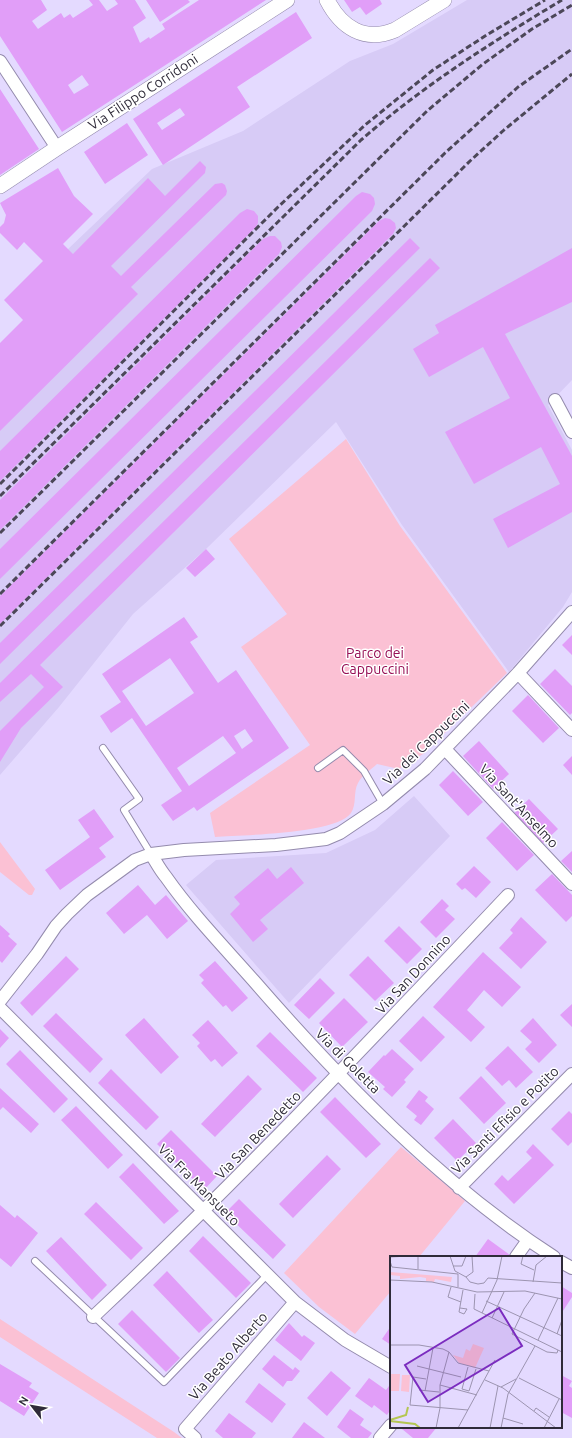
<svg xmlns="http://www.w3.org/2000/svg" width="572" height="1438" font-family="Ubuntu,sans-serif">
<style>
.built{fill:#d7cbf6}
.green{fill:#fbc1d4}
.building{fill:#e19ef8;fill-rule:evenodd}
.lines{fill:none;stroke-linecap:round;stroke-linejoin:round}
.service-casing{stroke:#948bad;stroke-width:8}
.minor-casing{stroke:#948bad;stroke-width:14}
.tertiary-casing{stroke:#948bad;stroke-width:16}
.service{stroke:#fff;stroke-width:6}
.minor{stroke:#fff;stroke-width:12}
.tertiary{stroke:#fff;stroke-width:15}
.rail{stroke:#4c4758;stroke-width:3;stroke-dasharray:6 3;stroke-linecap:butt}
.labels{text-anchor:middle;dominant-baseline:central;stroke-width:3;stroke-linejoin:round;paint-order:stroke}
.street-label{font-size:14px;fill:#2f2b39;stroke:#fff}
.park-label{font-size:14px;fill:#960f55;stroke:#fff}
.inset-river{fill:none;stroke:#b4c652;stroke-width:2}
.inset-road{fill:none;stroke:#9c94b0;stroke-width:1}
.view{fill:#7b2cbf;fill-opacity:0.15;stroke:#7b2cbf;stroke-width:2}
.inset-edge{fill:none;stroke:#2f2b39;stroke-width:2}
</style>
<rect width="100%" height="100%" fill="#e4daff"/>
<!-- built -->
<path class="built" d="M467,0H572V380L548,405L572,450V592L563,607L509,672L402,525L336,422L206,549L133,614L59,707L0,775V413L46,270L152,169L243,131L350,61L393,44Z
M414,796L450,836L289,1003L186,885L216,860L326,853L375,830Z"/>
<!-- green -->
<path class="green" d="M346,439L400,526L507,673L423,754L399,769L377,764C372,769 361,776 358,783C353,792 357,804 351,813C337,834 241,835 215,837L210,813L310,745L241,647L287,614L229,539Z
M0,842L35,889L32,895H29L0,872Z
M401,1147L465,1201L419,1257H391V1291L355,1334L319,1307L284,1273Z
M0,1319L174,1432L182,1438H157L0,1337Z"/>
<!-- building -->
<path class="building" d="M0,0H41L47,10L32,21L38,29L61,13L64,18L70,14L73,18L93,5L89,0H99L107,11L118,4L115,0H135L146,18L133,27L140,43L149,37L150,39L165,29L162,24L199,0H266L62,132L0,36ZM82,75L89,85L74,94L68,85Z
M146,0H188L190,2L160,22Z
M344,0H380L382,4L366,15L360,7L352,12Z
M296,12L312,38L237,87L250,107L163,165L133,119ZM180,108L185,115L162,130L157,123Z
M0,89L39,149L0,175Z
M127,123L148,155L105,184L84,152Z
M200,161L206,167L205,173L111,266L121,276L215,184L222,183L225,185L227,191L226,195L131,287L138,294L0,431V343L23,320L4,300L43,261L24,242L17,250L0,233V227L4,223L6,215L0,203L58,168L74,196L93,214L63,244L73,254L148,178L165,196Z
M362,192L370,194L374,198L375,204L372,211L0,579V549L356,196Z
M247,209L254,211L258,216V223L256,227L0,481V451L240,213Z
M385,218L390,219L395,223L396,228L393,234L0,624V596L379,221Z
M270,236H275L281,242L282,247L279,254L0,530V500L263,239Z
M410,238L420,248L0,664V643Z
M572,248V302L505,334L572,456V512L508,548L493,519L560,484L541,447L474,484L445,432L510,398L483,347L429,377L413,349L439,333L435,325Z
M430,258L440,268L40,665L63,687L21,728L0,762V731L44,687L31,674L0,702V683Z
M206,549L215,559L195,577L186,568Z
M184,617L198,637L190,642L218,683L236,670L289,748L197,811L194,807L173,821L161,805L182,791L132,718L111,733L100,716L121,702L102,674ZM170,658L194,693L146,726L122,691ZM245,729L253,741L242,749L234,736ZM223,736L236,753L189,786L177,768Z
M572,635V655L562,645Z
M555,669L572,686V713L570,715L540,684Z
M528,695L559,728L543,743L512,711Z
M479,741L509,774L493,789L463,756Z
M572,756V775L563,765Z
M453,771L483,802L468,816L439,785Z
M529,799L558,829L543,843L514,813Z
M94,809L114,837L99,848L106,857L60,890L45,870L90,837L78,820Z
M502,822L534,855L517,871L486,838Z
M572,851V872L561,861Z
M474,866L491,882L476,898L465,888L462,890L456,884Z
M291,867L304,883L260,920L268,929L253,942L230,914L240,904L234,897L268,868L277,879Z
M552,874L572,895V916L566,922L535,890Z
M138,885L155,905L166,895L188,921L167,939L147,915L124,934L106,913Z
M442,899L449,906L445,910L455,919L436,938L420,922Z
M521,917L547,942L521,969L499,948L513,933L510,930Z
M0,925L10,934L8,936L17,944L2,963L0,961Z
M399,926L422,949L407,964L384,941Z
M483,952L521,987L502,1007L484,990L467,1010L485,1027L471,1042L433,1007Z
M66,956L79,969L32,1016L20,1003Z
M368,956L394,983L375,1001L349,975Z
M215,961L248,998L232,1012L226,1005L223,1007L201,983L204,980L199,975Z
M320,978L335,993L309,1019L294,1005Z
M344,998L368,1022L342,1047L319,1023Z
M572,1004V1027L560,1015Z
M56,1013L103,1059L90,1073L43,1026Z
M423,1016L445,1037L421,1062L399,1041Z
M144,1018L179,1057L161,1074L125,1035Z
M533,1018L557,1045L539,1063L525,1049L532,1042L520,1031Z
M208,1020L238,1053L222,1067L215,1059L211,1062L197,1046L200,1043L192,1035Z
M0,1029L9,1038L0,1048Z
M270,1032L317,1078L303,1092L256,1046Z
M508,1046L533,1072L516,1088L509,1080L502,1086L485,1068Z
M392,1049L414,1069L404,1080L406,1082L392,1097L383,1089L385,1087L368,1072L384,1055L385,1056Z
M20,1050L68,1099L54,1113L6,1064Z
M111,1069L159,1117L146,1130L98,1083Z
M248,1075L262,1089L215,1137L201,1124Z
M481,1076L506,1103L484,1124L459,1098Z
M0,1088L39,1124L31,1133L3,1107L0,1110Z
M419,1090L428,1097L425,1101L434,1109L421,1125L414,1120L417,1116L406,1107Z
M335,1097L381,1144L366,1158L320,1112Z
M76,1106L123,1155L108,1169L61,1120Z
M569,1111L572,1114V1142L568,1146L551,1129Z
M453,1119L476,1143L457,1161L434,1138Z
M171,1130L217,1176L204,1190L157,1144Z
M533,1144L554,1165L514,1204L494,1184L502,1175L508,1181L532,1158L526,1152Z
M327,1155L341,1169L293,1218L279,1204Z
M133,1163L179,1211L164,1224L119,1177Z
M239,1199L286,1245L273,1259L225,1213Z
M96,1202L143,1248L131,1260L84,1214Z
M0,1205L15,1218L17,1215L38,1233L11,1267L0,1258Z
M203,1236L251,1283L236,1298L189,1251Z
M61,1237L107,1285L92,1300L46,1251Z
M488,1239L510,1255L509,1257H475Z
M167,1271L213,1320L199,1333L153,1285Z
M561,1286L572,1293V1297L561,1314Z
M132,1310L180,1358L166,1372L118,1324Z
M289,1323L302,1337L304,1335L315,1343L301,1361L275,1340Z
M391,1326V1345L382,1339Z
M274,1355L293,1370L295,1367L300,1371L292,1381H287L283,1387L262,1369Z
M0,1364L32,1383L29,1387L39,1393L24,1416L0,1401Z
M331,1371L351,1388L327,1416L307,1398Z
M561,1375L572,1381L569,1386L572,1388V1418L561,1412Z
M369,1378L386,1390L389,1386L391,1388V1409L387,1415L374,1405L372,1408L355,1396Z
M259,1383L286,1404L272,1423L245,1402Z
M350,1409L364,1419L360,1425L372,1433L368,1438H351L337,1427Z
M229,1413L256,1433L252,1438H223L215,1431Z
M304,1422L325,1438H292Z
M404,1427H437L428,1438H413L402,1429Z"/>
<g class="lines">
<defs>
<path id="service" d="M103,748L139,799L124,810L151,854
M318,768L343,750L364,771L383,804
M35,1261L164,1382L267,1275"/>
<path id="minor" d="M0,61L57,148
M555,400L572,432
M518,673L572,730
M445,749L572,884
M151,854C156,862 160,870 166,877C192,914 224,947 254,981C341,1081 442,1185 554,1257
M0,1001L37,954L56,926L67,914L87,895L135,860L151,854L184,850L276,845L326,839L340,833L383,804L425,769L518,673L572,612
M0,1008L295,1302L345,1340L391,1367
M459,1188L572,1074
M516,1257L528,1240
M561,1262L572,1268
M93,1317C237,1182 372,1039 508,895
M195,1438L185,1429L295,1302
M380,1438L391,1425"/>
<path id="tertiary" d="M327,0C341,27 364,43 395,30L444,0
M0,186L57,148L287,0"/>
</defs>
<!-- service casing -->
<use href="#service" class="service-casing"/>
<!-- minor casing -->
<use href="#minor" class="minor-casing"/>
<!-- tertiary casing -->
<use href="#tertiary" class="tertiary-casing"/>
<!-- service -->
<use href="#service" class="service"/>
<!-- minor -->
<use href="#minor" class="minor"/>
<!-- tertiary -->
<use href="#tertiary" class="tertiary"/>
<!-- rail -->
<path class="rail" d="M0,484L277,208L365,125L433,70L485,36L545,0
M0,496L361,140C423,86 492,42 562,0
M0,533L427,111L483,64L532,29L572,5
M0,594L445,153L518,87L572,49
M0,626L470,161L504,130L572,74"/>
</g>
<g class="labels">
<!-- street labels -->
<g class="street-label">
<text transform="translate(143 92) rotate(-33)">Via Filippo Corridoni</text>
<text transform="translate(426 743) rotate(-44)">Via dei Cappuccini</text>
<text transform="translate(519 806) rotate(47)">Via Sant'Anselmo</text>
<text transform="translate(413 974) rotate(-47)">Via San Donnino</text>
<text transform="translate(348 1061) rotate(45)">Via di Goletta</text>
<text transform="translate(505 1120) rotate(-45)">Via Santi Efisio e Potito</text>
<text transform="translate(258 1135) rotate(-46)">Via San Benedetto</text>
<text transform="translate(199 1185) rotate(45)">Via Fra Mansueto</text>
<text transform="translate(228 1356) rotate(-49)">Via Beato Alberto</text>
</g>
<!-- park labels -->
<g class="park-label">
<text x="375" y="653">Parco dei<tspan x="375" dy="16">Cappuccini</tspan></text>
</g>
</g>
<!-- overview -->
<g transform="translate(390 1256)">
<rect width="172" height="172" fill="#e4daff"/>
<path d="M0,16L62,21L61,26L45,23L44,26L36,25V22L30,21L10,23V20L0,19ZM83,88L94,92L85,112L69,107L63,99L73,102L76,93L80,95ZM1,118H10L9,135H0ZM12,119H20L19,136L11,135Z" fill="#fbc1d4"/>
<path class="inset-river" d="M0,164L16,159L18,151M0,165L25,168L30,172"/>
<path class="inset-road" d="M28,0V13M60,0L65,15L76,21M133,0L131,8L144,14M0,1L19,0M0,5L2,11L68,18M63,10H72L76,0M76,21L80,26L88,28L94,27L98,22L172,27M76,21L83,16L82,0M0,24L42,26L87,36L135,35L172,43M143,26L146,9L157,0M61,31L58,41L71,46M68,31V18M73,34L69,56L74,58M145,37L134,53L122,78L157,96L167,97L168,94M85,38L84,53L172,96M96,45L172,80M70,52L77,53L74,58M92,57L107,24L112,0M102,62L114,36M167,78L172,64M148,84L168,42M0,89H29L53,93L59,96L68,107L99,115M27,110L71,121M78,111L72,133L79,135L86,113M0,113V89M129,122L172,144M36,123L23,121L20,149L78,154M95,124L113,132L166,172M50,129L87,139M111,131L126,123M29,134L49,136M35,135L43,92M144,155L146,152L159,161M113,162L133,168M46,172L50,152V129L59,96M68,172L105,104M100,172L108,130M111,172L118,138L145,90M154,172L169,143"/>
<path class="view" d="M109,52L132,90L38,146L15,109Z"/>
<rect width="172" height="172" class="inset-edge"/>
</g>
<!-- north arrow -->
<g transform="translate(32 1406) rotate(301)" stroke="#ffffff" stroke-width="3" paint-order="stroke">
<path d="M0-3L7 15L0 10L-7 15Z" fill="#2f2b39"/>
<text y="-6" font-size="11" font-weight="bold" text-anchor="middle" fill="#2f2b39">N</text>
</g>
</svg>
